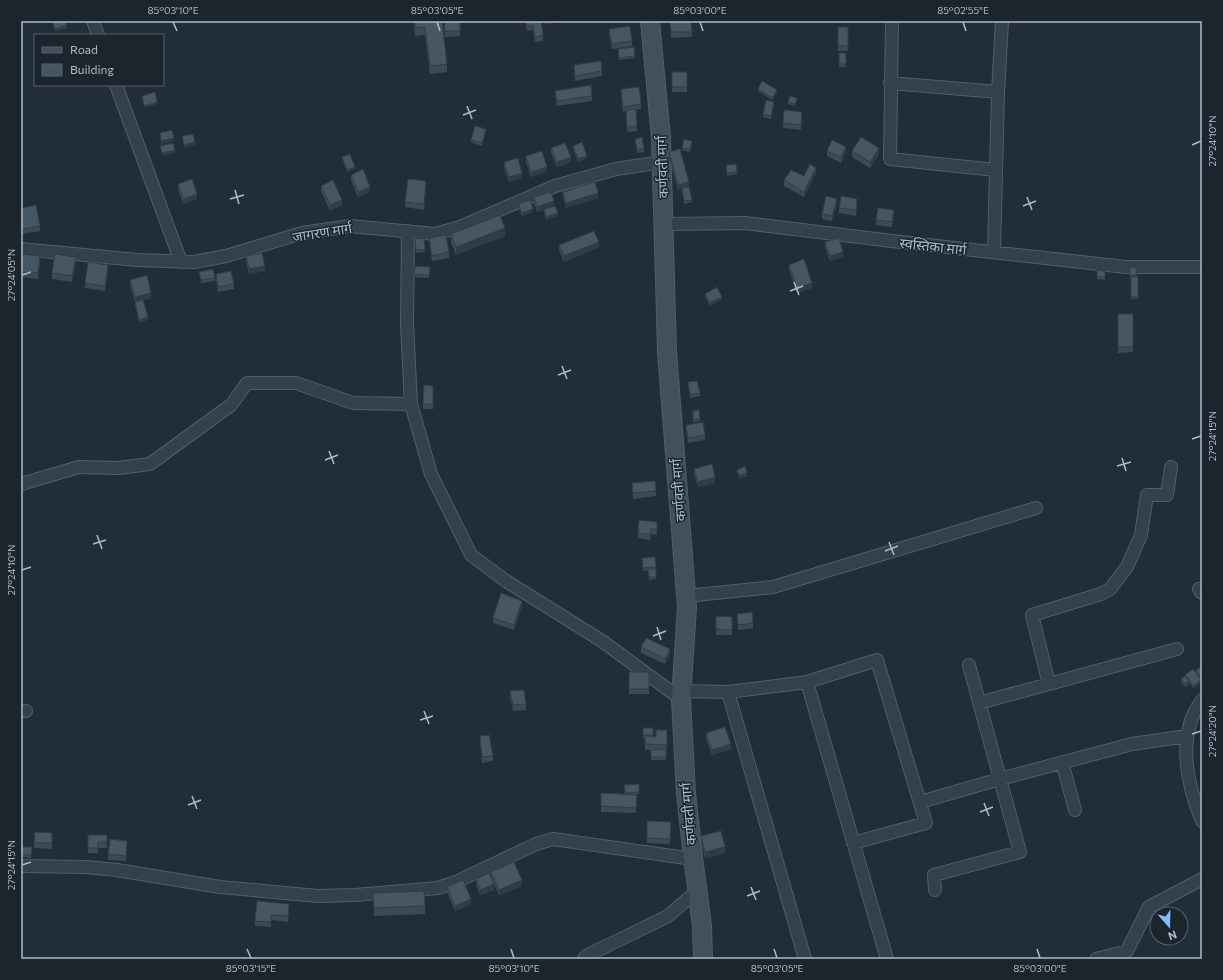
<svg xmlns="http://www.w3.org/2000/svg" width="1223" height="980" font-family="Commissioner,'Noto Sans Devanagari',sans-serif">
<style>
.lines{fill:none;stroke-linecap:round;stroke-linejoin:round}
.street-casing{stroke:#525e68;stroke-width:14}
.secondary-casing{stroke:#525e68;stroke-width:20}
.street{stroke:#34404a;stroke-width:12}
.secondary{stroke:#424f5d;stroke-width:18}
.wall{fill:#3d4a55}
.shaded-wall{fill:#323c45}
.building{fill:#475663;stroke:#323c45}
.ticks{fill:none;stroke:#afbbc6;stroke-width:1.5}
.labels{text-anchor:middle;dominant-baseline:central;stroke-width:3;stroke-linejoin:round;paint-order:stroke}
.street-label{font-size:14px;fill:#afbbc6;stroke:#1a252e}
.neatline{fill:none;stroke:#afbbc6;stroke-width:1.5}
.ticks-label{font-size:10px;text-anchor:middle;fill:#afbbc6}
</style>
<rect width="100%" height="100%" fill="#212e3a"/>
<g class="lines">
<defs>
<path id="street" d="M93,21L98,35
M892,21L890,159L996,170
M890,83L998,92
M116,85L181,262
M664,224L745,223L892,241L1126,267H1202
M408,231L407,324L411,404L431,474L471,555L506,581L602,641L681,699
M21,249L137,260L194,262L226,256L302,233L350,226L435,234L460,227L555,186L616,169L662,162
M994,252L998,92L1002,21
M21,484L79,467L118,468L150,464L231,405L247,383H296L353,403L411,404
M1199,589L1202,593
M686,596L773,587L1036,508
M807,682L887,959
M1049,684L1032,615L1101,594L1110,589L1127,567L1141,535L1147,495H1167L1171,467
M681,691L728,692L807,682L877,660L926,823L853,843
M728,692L805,959
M1202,700C1197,707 1192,716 1190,724C1181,756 1190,792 1202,821
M979,703L1177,649
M21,711H26
M1062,762L1075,810
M920,802L1000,779L1132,744L1187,736
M21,866L86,867L117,870L220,887L318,896L355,895L438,888L456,882L536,844L553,839L693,859
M935,890L934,875L1020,852L969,665
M584,959L586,956L668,916L697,891
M1096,959L1127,951L1149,907L1202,879"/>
<path id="secondary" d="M650,21L661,138L667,352L687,607L681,699L686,793L692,849L702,926L703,959"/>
</defs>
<!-- street casing -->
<use href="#street" class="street-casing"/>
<!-- secondary casing -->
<use href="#secondary" class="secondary-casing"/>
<!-- street -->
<use href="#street" class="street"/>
<!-- secondary -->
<use href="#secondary" class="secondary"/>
</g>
<!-- wall -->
<path class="wall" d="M52,21H65L67,28L55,31Z
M414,21H442L447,64V72L430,74L425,35L415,36Z
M444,21H460V36L445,37Z
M525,21H541L543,35V41L535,42L533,30L527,31Z
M670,21H691L692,37L671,38Z
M838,27H848V51H838Z
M609,29L632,41V46L612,49L609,35Z
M618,52L635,56V58L619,60Z
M839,53H846V67H839Z
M574,65L602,71V76L575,81L574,71Z
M672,72H687V92H672Z
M621,89L641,104V109L636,110L637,131L627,132L626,111L623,112L621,95Z
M758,89L777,92L772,100L758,91Z
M555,91L592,96V101L557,106L555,96Z
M797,100L795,106L788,104V102Z
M774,105L771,119L763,117V114Z
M802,117L801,130L783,128V123Z
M486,132L482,146L471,142V140Z
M635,139L644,149V152L637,153Z
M692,144L690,152L682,150V148Z
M573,146L587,158L578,162L573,149Z
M551,148L571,162L557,167L551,153Z
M827,151L846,152L841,163L827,156Z
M852,151L879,154L870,168L852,157Z
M669,152L689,187L692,202L684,204L682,189L678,190L669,157Z
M526,156L547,172L531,177L526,162Z
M342,157L355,169L347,172L342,159Z
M504,162L522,178L509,182L504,167Z
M726,165L737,172V174L727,176Z
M816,173L804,197L784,186V180Z
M351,175L370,192L358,197L351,180Z
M178,184L197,199L183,204L178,189Z
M321,186L342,205L330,211L321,191Z
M426,186L424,210L405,207V202Z
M563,192L598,198L566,208L563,197Z
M534,197L554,206L558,216L546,220L544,212V210L537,212L534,203Z
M518,204L533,212L522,216L518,206Z
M837,204L832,221L822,219V214Z
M857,204L856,216L839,213V208Z
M21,208L40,226V231L22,234L21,231Z
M894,215L892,227L876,225V220Z
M451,234L505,236L456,255L451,242Z
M424,238L425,252L416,253L415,239Z
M429,238L449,252V258L432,261L429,243Z
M825,242L843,257L830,261L825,247Z
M559,245L599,247L564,262L559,250Z
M21,254L40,262L38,279L21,277Z
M246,256L265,271L249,274L246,262Z
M76,263L72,282L52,279V273Z
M789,265L812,288L797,293L789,270Z
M415,266L430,267L429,278L414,277Z
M1129,268L1137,275L1138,299H1131V278L1130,279Z
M108,270L105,291L85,288V283Z
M1097,270L1105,271V280L1097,279Z
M199,272L215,278V281L201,283Z
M216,274L234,284V289L218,292L216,280Z
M130,280L151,298L143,301L148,320L139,322L135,305V302L130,285Z
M705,294L722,299L710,306L705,296Z
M1118,314H1133V352L1118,353Z
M688,382L700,393V396L690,398Z
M424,385L433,386V409H423Z
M699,410L700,421L693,422V411Z
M686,425L705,435V440L688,443L686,431Z
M694,469L715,483L698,487L694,474Z
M632,483L656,491V496L633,499Z
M657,527V535L651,534L650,540L638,538V533Z
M642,561L656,567V579L649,580L648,570L643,571Z
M522,607L514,630L493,623V618Z
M737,614L753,623V628L738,630Z
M716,616L732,617V635H716Z
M641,647L670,655L665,664L641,653Z
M1202,666L1201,683L1194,688L1189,683V684L1186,687L1181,682V679L1185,677V675L1196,673V670Z
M629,672H649V694H629Z
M510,691L526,704V710L513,711L510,697Z
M643,728H653V737H656L667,730L666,760H651V750H645V738H643Z
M706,733L731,749L712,755L706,738Z
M480,736L493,756V761L482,763L480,741Z
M639,784V794H637L636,813L601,812V793L625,794L624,785Z
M647,821L671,827L670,844L647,843Z
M35,832L52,833V849L34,848Z
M88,835H107V848H98V853H88Z
M701,836L725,853L705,858L701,841Z
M127,846L126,861L108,860V854Z
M21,847H32L31,858L21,857Z
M491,872L522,886L499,895L491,877Z
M476,879L494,890L480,895L476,884Z
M447,887L471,904L455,911L447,892Z
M373,893L425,906V914L374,916Z
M289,909L288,922L271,920V927L255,926V921Z"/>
<!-- shaded-wall -->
<path class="shaded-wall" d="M544,21H557V22L544,25Z
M67,25V28L55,31V29Z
M777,90V92L772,100V98Z
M157,102V104L144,108V106Z
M486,129V132L482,146V143Z
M174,138V141L161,144V141Z
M195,142V145L184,147V145Z
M846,147V152L841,163V157Z
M879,148V154L870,168V162Z
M175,150V153L162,156V153Z
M587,156V158L578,162V159Z
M571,157V162L557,167V162Z
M355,167V169L347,172V170Z
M547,167V172L531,177V172Z
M816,168V173L804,197V192Z
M522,173V178L509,182V177Z
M426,181V186L424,210V204Z
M689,182V187L678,190V185Z
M370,187V192L358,197V192Z
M598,193V198L566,208V203Z
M197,194V199L183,204V199Z
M837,199V204L832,221V216Z
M857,199V204L856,216V210Z
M342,200V205L330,211V205Z
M554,201V206L537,212V207Z
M533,209V212L522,216V213Z
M558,213V216L546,220V217Z
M505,228V236L456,255V247Z
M599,242V247L564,262V256Z
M843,252V257L830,261V256Z
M76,257V263L72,282V276Z
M108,265V270L105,291V286Z
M265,266V271L249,274V269Z
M812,283V288L797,293V288Z
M151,293V298L135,303V297Z
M722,297V299L710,306V303Z
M148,317V320L139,322V320Z
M747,473V476L739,479V476Z
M715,477V483L698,487V482Z
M522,601V607L514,630V625Z
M670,649V655L665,664V659Z
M1201,680V683L1194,688V686Z
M1189,681V684L1186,687V684Z
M731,744V749L712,755V750Z
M725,847V853L705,858V852Z
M522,880V886L499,895V890Z
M494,884V890L480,895V890Z
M471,899V904L455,911V906Z"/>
<!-- building -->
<path class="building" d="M52,21H65L67,25L55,29Z
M415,21H442L447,64L430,66L425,27L415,28Z
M444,21H460V31H445Z
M526,21H541L543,35L535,37L533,25L527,26Z
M670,21H691L692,32H671Z
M630,26L632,41L612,44L609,29Z
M838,27H848V46H838Z
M634,47L635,56L619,58L618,49Z
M839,53H846V64H839Z
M601,61L602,71L575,76L574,65Z
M672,72H687V87H672Z
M762,81L777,90L772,98L758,89Z
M591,85L592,96L557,101L555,91Z
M639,87L641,104L623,107L621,89Z
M155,92L157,102L144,106L142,96Z
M790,96L797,98L795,104L788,102Z
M766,100L774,102L771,116L763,114Z
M636,109L637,126L627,127L626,110Z
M784,110L802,112L801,125L783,123Z
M475,126L486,129L482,143L471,140Z
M172,130L174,138L161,141L160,133Z
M193,134L195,142L184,145L182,136Z
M642,137L644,149L637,150L635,139Z
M861,137L879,148L870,162L852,151Z
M684,139L692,141L690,149L682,148Z
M832,140L846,147L841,157L827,151Z
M582,142L587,156L578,159L573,146Z
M173,143L175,150L162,153L160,146Z
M565,143L571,157L557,162L551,148Z
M680,149L689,182L678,185L669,152Z
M542,151L547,167L531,172L526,156Z
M350,154L355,167L347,170L342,157Z
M518,158L522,173L509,177L504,162Z
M736,164L737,172L727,173L726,165Z
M810,164L816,168L804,192L784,180L791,170L804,176Z
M363,169L370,187L358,192L351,175Z
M192,179L197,194L183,199L178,184Z
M408,179L426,181L424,204L405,202Z
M333,180L342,200L330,205L321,186Z
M595,182L598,193L566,203L563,192Z
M689,187L692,200L684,201L682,188Z
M551,192L554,201L537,207L534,197Z
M826,196L837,199L832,216L822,214Z
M841,196L857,199L856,210L839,208Z
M530,200L533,209L522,213L518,204Z
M36,205L40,226L22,229L21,208Z
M555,206L558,213L546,217L544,209Z
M878,208L894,210L892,222L876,220Z
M500,215L505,228L456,247L451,234Z
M594,231L599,242L564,256L559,245Z
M446,235L449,252L432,256L429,238Z
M424,238L425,250H416L415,239Z
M839,238L843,252L830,256L825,242Z
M262,253L265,266L249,269L246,256Z
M21,254L40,256L38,273L21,272Z
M55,254L76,257L72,276L52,273Z
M804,259L812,283L797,288L789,265Z
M88,262L108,265L105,286L85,283Z
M415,266L430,267L429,275L414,274Z
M1136,267L1137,275L1130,276L1129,268Z
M213,269L215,278L201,280L199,272Z
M1097,270L1105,271V277H1097Z
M231,271L234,284L218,287L216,274Z
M147,275L151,293L135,297L130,280Z
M1131,277H1138V297H1131Z
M717,287L722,297L710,303L705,294Z
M143,300L148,317L139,320L135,302Z
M1118,314H1133V347H1118Z
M697,381L700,393L690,395L688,382Z
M424,385L433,386V404H423Z
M699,410L700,419H693V411Z
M703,422L705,435L688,438L686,425Z
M712,464L715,477L698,482L694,469Z
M745,466L747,473L739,476L737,470Z
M655,481L656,491L633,493L632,483Z
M639,520L657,522V529H651L650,534L638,533Z
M655,557L656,567L643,568L642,558Z
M648,569H656V577H649Z
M501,593L522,601L514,625L493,618Z
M752,612L753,623L738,625L737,614Z
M716,616L732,617V630L716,629Z
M646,638L670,649L665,659L641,647Z
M1202,666V678H1201L1196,670Z
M1193,669L1201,680L1194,686L1185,675Z
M629,672H649V689H629Z
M1185,676L1189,681L1186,684L1181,679Z
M524,690L526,704L513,705L510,691Z
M725,727L731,744L712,750L706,733Z
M643,728H653V735H643Z
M656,730H667V745L645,744V736L656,737Z
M489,735L493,756L482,757L480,736Z
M666,749V757H651V750Z
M639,784V792L625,793L624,785Z
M601,793L637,795L636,808L601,806Z
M647,821L671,822L670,839L647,838Z
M721,831L725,847L705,852L701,836Z
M35,832L52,833V843H34Z
M88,835H107V842H98V848H88Z
M110,839L127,841L126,856L108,854Z
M21,847H32L31,855H21Z
M514,862L522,880L499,890L491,872Z
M489,873L494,884L480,890L476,879Z
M463,880L471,899L455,906L447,887Z
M424,891L425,906L374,908L373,893Z
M257,901L289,904L288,916L271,915V922L255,921Z"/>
<!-- ticks -->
<path class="ticks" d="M173,22L177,31M437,22L440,31M700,22L703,31M963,22L966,31M467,106L472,119M463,115L476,110M1192,145L1201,141M235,190L239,204M1027,197L1032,210M230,199L244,195M1023,206L1036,201M22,275L31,272M794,282L799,295M790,291L803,286M562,366L567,379M558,375L571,370M1192,439L1201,436M329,451L334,464M1122,458L1126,471M325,460L338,455M1117,466L1131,462M97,535L102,549M889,542L894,555M93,544L106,540M885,551L898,546M22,570L31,567M657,627L661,640M653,636L666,631M424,711L429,724M420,720L433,716M1192,734L1201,731M192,796L197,809M984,803L989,816M188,805L201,800M980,812L993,807M22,865L31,862M751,887L756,900M747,896L760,891M247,949L251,958M511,949L514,958M774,949L777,958M1037,949L1040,958"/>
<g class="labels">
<!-- street labels -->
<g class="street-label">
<text transform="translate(662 167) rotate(-92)">कर्णवती मार्ग</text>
<text transform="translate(322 232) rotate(-9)">जागरण मार्ग</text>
<text transform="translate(933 246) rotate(6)">स्वस्तिका मार्ग</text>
<text transform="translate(678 490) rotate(-94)">कर्णवती मार्ग</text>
<text transform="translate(688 814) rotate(-95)">कर्णवती मार्ग</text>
</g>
</g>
<!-- border -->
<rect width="1223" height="980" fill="none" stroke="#1a252e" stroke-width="44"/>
<!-- legend -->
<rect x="34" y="34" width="130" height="52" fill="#1a252e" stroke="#56616b"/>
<rect x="42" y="47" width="20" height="6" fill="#424f5d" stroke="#56616b"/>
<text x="70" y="54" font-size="12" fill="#afbbc6">Road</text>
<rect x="42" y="64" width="20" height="12" fill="#475663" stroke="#56616b"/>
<text x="70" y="74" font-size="12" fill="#afbbc6">Building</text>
<!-- north arrow -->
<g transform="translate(1169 926) rotate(160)"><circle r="19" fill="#1a252e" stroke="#56616b"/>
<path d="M0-3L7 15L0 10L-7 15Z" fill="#81bdfa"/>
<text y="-6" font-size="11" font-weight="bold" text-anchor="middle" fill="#afbbc6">N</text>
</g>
<rect x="22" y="22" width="1179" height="936" class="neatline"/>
<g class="ticks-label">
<text x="173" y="14">85°03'10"E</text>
<text x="437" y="14">85°03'05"E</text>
<text x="700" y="14">85°03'00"E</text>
<text x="963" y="14">85°02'55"E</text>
<text transform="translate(1212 141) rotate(-90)" y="4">27°24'10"N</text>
<text transform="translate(11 275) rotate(-90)" y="4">27°24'05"N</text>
<text transform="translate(1212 436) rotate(-90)" y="4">27°24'15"N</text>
<text transform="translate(11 570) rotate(-90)" y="4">27°24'10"N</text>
<text transform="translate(1212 731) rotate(-90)" y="4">27°24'20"N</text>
<text transform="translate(11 865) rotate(-90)" y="4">27°24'15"N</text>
<text x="251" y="972">85°03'15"E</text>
<text x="514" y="972">85°03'10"E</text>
<text x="777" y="972">85°03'05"E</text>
<text x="1040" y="972">85°03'00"E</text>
</g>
</svg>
